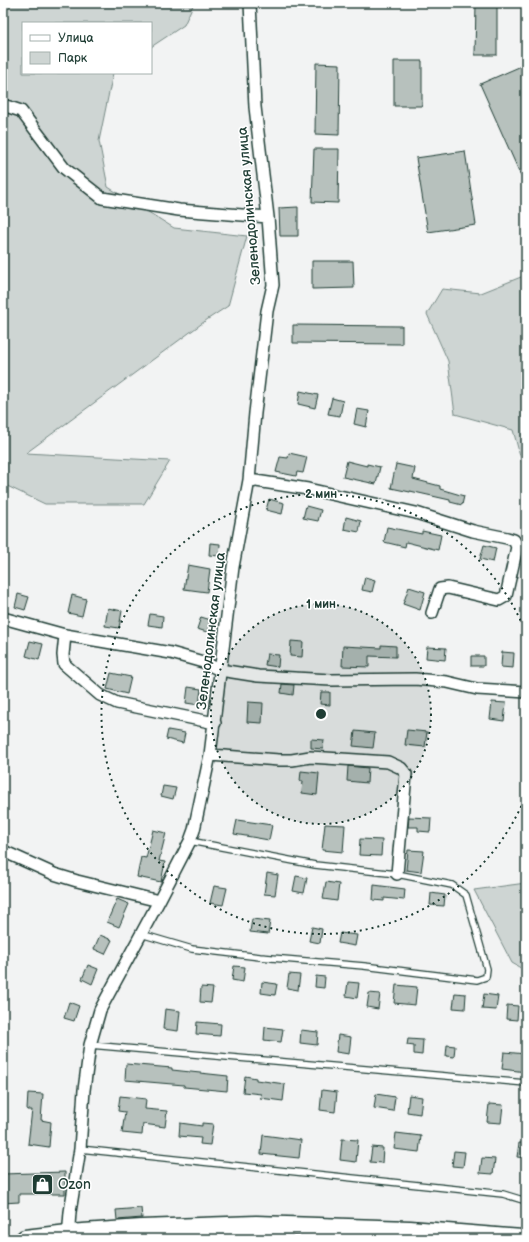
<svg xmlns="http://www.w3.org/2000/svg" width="529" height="1242" font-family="'Balsamiq Sans',sans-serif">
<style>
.green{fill:#ced5d3;stroke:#768984}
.building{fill:#b7c1bd;stroke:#1f3d34}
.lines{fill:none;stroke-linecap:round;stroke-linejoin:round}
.lane-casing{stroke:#1f3d34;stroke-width:8}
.street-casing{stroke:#1f3d34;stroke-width:14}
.primary-casing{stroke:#1f3d34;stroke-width:21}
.lane{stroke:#fff;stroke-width:5.5}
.street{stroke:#fff;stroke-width:11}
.primary{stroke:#fff;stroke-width:18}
.ring{fill:none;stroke:#1f3d34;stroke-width:2;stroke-dasharray:2 4}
.labels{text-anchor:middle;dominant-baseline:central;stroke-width:3;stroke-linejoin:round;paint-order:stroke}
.street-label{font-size:14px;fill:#1f3d34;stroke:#fff}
.poi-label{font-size:14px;fill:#1f3d34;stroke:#fff;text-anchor:start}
.centre{fill:#1f3d34;stroke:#fff;stroke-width:2}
.ring-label{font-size:12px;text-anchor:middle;font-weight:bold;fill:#1f3d34;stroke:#fff;stroke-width:3;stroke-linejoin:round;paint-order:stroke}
</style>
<rect width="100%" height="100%" fill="#f2f3f3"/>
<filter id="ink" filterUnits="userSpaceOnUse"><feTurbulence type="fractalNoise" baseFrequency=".025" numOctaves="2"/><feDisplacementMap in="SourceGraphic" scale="8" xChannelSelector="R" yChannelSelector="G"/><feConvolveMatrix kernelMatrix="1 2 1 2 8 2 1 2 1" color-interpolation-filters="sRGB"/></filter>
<g filter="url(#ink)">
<!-- green -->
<path class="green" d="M3,3H194L184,25L151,47V23H23V73H113L99,141L108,187L174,228L247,236L228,306L208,319L26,453L170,461L144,504H45L3,484Z
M526,275V477L513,430L455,414L448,361L427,314L442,289L481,293Z
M526,883V971L512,963L474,890Z"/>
<!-- building -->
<path class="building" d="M476,3H497V55H475Z
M394,61H422V106H394Z
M316,63L340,64L339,135L315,134Z
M526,64V187L480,84Z
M314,149H339L338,203L312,202Z
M465,151L476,225L428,232L416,158Z
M298,207V236H280L279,208Z
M312,261H353L354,288L312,289Z
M293,325L402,326V344L293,343Z
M300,391L318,395L315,408L298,404Z
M332,398L343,401L340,416L328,414Z
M357,409L369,411L366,427L354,424Z
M289,453L307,457L303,473L297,472L296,476L276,472L280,457L288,458Z
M347,461L367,466V464L380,467L376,484L343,477Z
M396,464L415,468L413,479L440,486V489L464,496L462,505L450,502V500L410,491V492L391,488Z
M269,499L284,503L282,514L266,510Z
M306,506L321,510L318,521L303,518Z
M346,517L361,521L359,532L344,529Z
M387,527L422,534V531L441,535L438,550L406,542L405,547L384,542Z
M210,543L220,544L219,556L209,555Z
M484,545L496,548L493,562L480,559Z
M188,565L210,569L207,592L184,589Z
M365,577L375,580L372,592L362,590Z
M409,587L425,592L420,610L403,604Z
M18,594L29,597L25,610L15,607Z
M72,595L86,599L82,616L68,613Z
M108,608L122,611L119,628L105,626Z
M150,614L163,616L162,627L148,625Z
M201,617L211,620L207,632L197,629Z
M30,641L43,644L39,660L26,656Z
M291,641L303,642L302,657L290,656Z
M381,645L396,646V657L369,656V667L342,666L343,646L381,648Z
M427,647L446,648L445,660L426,658Z
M502,652L514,653L513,668L501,667Z
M267,654L279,655L278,667L265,665Z
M471,656H484V666H471Z
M111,673L131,677L127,694L107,689Z
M282,684L294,685L293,695L281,693Z
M188,687L201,689L199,705L186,703Z
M321,692H330V705L320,704Z
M248,702L263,703L262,723L247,722Z
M492,702L506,703L504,721L490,719Z
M168,730L185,733L183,743L166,739Z
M407,730L427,732L425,747L405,745Z
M355,731L375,733L373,748L353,746Z
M311,739L324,740L323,749L311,748Z
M348,766L368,768L367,783L347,781Z
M301,771L319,773L317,795L302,793L303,781H300Z
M163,786L176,788L173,799L161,796Z
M409,817L431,818L430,832L418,831V827H408Z
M237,820L272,825L269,840L234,834Z
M325,824L345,825L343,852L322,850Z
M153,830L166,833L159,861L165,862L161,882L137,877L141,857L146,858Z
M360,839L382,840L381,856L359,855Z
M408,850L424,851L421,872L406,870Z
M267,873L278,875L275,895L264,894Z
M296,876L307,878L304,893L293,891Z
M326,882L339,884L337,901L323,899Z
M374,885L405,889L404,900L384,898V901L373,900Z
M214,886L227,888L223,905L210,903Z
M431,893L445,895L444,906L430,905Z
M117,899L129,904L119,927L107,922Z
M252,919L270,921L268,934L250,932Z
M312,927L322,929L320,943L309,941Z
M340,933L357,935L355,946L338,943Z
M100,935L112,940L105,954L94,949Z
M88,965L98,969L92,984L82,979Z
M234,966L245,967L243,982L232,980Z
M289,974L300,975L298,990L287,988Z
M316,976L325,977L324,988L315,987Z
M262,982L277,984L275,995L261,993Z
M348,982L359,983L357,998L346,996Z
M396,985L417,987L415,1005L394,1003Z
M201,987L213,988L211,1003L200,1002Z
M369,993L380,994L378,1009L367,1007Z
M455,993L466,994L465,1009L453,1008Z
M484,994L498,996L496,1010L482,1009Z
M69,1002L79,1006L74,1021L64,1018Z
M507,1005L518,1006L517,1020L506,1019Z
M165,1009L180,1011L178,1031L163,1029Z
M197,1022L221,1024L220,1036L196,1034Z
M265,1027L283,1029L281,1042L264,1040Z
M301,1030L318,1032L317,1045L300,1043Z
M338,1035L351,1037L349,1054L336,1052Z
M408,1039L423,1040L422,1055L414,1054V1046L407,1045Z
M447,1045L455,1046L454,1057L446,1056Z
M504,1052L526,1054V1072L502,1069Z
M126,1064L172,1068V1070L228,1076L227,1091L184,1087V1085L125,1080Z
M245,1076L256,1078V1080L285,1084L283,1101L260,1098L261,1094L243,1092Z
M322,1090L337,1092L335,1112L320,1110Z
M28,1093L43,1094L41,1120L51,1122L49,1147L28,1144L32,1110H27Z
M376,1094L395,1097L393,1111L374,1108Z
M409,1095L422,1097L420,1114L407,1112Z
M120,1096L146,1099L145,1109L167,1111L165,1127L143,1124L142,1135L122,1133L125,1112L118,1111Z
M489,1104L503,1105L501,1123L487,1122Z
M180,1123L202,1126V1123L213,1124L210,1145L200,1144L201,1138L179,1136Z
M396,1133L421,1136L419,1152L394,1149Z
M263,1135L301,1140L299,1158L261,1154Z
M342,1139L358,1140L356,1162L340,1160Z
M519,1143H526V1158L517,1157Z
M372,1147L383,1148L382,1163L370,1162Z
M454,1151L465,1152L463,1167L452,1166Z
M482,1158L495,1159L493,1174L480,1173Z
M65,1172V1194H19V1202L3,1203V1174Z
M141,1208L142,1218L117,1220L116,1210Z"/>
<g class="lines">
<defs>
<path id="lane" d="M141,934L192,949L260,957L364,966L477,980L486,977L487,969L466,895L452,885L397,874L315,865L190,841
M90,1045L526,1083
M80,1149L503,1194L526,1201"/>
<path id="street" d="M3,105L21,111L64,168L102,198L179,210L268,217
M249,480L308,489L416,513L473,531L507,538L514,540L517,547L506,596L499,600L448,588L440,589L432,613
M3,618L65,635L171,653L203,662L220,670L258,676L331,680L415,679L447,682L477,689L526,692
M65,635L63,655L64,664L100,695L117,703L215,723
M210,755L279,760H292L310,757L388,762L401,768L406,774L397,874
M3,851L54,874L77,881L159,901
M68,1238L70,1212L80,1149L84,1090L90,1045L100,1010L159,901L190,841L194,830L210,755L233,567L249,480L255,413L267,311L273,285L268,217L255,107L250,3"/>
<path id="primary" d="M25,1239L68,1234L142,1229L256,1225L410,1230L522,1239"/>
</defs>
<!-- lane casing -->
<use href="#lane" class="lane-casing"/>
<!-- street casing -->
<use href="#street" class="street-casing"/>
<!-- primary casing -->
<use href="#primary" class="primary-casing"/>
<!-- lane -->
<use href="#lane" class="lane"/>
<!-- street -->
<use href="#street" class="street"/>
<!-- primary -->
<use href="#primary" class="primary"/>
</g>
</g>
<!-- distance rings -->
<circle cx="321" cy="714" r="110" fill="#1f3d34" fill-opacity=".12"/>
<g class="ring">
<circle cx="321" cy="714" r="110"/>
<path d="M526 795A220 220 0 1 1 526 633"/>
</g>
<!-- icons -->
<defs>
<symbol id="shop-square" viewBox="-11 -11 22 22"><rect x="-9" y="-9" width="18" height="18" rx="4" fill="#1f3d34" stroke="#fff"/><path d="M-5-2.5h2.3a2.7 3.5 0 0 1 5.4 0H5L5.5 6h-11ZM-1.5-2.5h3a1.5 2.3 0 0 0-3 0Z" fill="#fff"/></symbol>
</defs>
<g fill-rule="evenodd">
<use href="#shop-square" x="30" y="1172" width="25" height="25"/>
</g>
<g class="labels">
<!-- street labels -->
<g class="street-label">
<text transform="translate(249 206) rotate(-95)">Зеленодолинская улица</text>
<text transform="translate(211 631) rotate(-83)">Зеленодолинская улица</text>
</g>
<!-- poi labels -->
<g class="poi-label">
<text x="58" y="1184">Ozon</text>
</g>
</g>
<circle cx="321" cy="714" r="6" class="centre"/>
<g class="ring-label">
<text x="321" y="498">2 мин</text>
<text x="321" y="608">1 мин</text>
</g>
<!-- margin -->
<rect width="529" height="1242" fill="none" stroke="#fff" stroke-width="16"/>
<rect x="8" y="8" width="513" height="1226" fill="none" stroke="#1f3d34" stroke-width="1.5" filter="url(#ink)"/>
<!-- legend -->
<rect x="22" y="22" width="130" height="52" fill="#ffffff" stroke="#a5b1ae"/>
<rect x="30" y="35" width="20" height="6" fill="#ffffff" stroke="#a5b1ae"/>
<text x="58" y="42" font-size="12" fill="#1f3d34">Улица</text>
<rect x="30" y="52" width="20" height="12" fill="#ced5d3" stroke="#a5b1ae"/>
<text x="58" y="62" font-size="12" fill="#1f3d34">Парк</text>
</svg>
